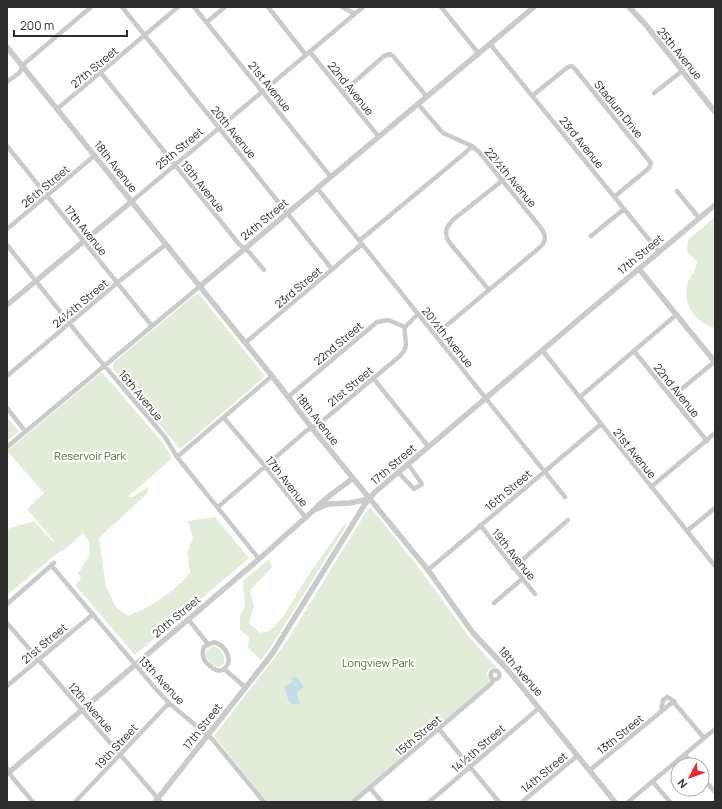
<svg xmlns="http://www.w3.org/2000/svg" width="722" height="809" font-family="Manrope,sans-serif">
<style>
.green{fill:#e3ecda}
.water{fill:#c5dced}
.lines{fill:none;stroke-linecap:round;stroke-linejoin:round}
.minor{stroke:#cacaca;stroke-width:4.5}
.tertiary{stroke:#cacaca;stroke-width:5.5}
.labels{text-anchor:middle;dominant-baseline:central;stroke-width:4;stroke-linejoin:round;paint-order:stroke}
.street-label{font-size:11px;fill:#2d2d2d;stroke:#fff}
.park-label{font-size:11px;fill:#4f6b39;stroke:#fff}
</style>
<rect width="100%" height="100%" fill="#fff"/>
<!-- green -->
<path class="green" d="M715,217V328C695,323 681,303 688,282C691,274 696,271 697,262L687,251L688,240Z
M196,294H199L264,375L263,378L180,449L113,369V363Z
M102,372L163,443L170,454L171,459L128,497H133L148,487V493L99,538L106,587L116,607L128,616C152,607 173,592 190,573L187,552L193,539L188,521L215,517L249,558L135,655L75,585L81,578L78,573L90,555L89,542L83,533L63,551L61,550L59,552L7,595V530L10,528L34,521L52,541H54L27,509L44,493L7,451Z
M7,417L19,431L7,441Z
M371,508L419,568L469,637L497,668C492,667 488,669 486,674L490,680L489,683L350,802H267L214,736L285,644L368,509Z
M348,523L272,645L261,660L248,648L249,637L240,630V615L245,606L243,581L269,559L272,567L250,591L254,606L249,623L260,633L269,631L283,617L307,577L343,526Z
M214,646C222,649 225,656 224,664L219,667L211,664L205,655C206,650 209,648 214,646Z"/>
<!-- water -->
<path class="water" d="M296,676L304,687L297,692V695L300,703C285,708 289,695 284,687L292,682L296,687H297L291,679Z"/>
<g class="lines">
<!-- minor -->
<path class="minor" d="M122,7L332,269
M194,7L331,177
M268,7L306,55
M342,7L355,14
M441,7L479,54
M207,22L225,7
M490,44L659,252
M310,52L379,137
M101,73L239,244L249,252L264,270
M7,82L19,73L25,63L91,7
M343,92L384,56L390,54L393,56L427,97
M654,93L682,71
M532,96L568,67L572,66L575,69L651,163L649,168L614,197
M418,104L443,133L472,146L479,152L541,228C547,237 546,242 538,249L435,335
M57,109L178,7
M7,146L152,326
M317,188L565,497
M677,191L699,218
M131,202L363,7
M7,229L94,156
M591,236L624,209
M359,241L465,153L472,146
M7,245L86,344L165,437L177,457L259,559
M489,290L449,242C443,232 447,226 454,219L503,180
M245,343L362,244
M542,350L715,566
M634,351L707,441
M7,376L117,283L165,245
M373,378L428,446
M288,397L377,322L388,320L405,327
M580,397L676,315
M672,397L714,362
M7,408L25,431
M224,418L265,466L306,518
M7,447L199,287
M177,457L272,376
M398,472L414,489L422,484L408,464
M651,487L715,433
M218,507L306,431L320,423L400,356C411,344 403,340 405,327L418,314
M480,525L535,594
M687,531L715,508
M51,565L155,688L169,703L213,740L264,802
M513,568L568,520
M428,570L601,424
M494,603L522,579
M7,604L54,563
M188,619L208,644
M7,623L161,802
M214,642C224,645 235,659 224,669C218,675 204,663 203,656C202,653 203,650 204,647Z
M224,669L245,687
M490.5 675a4.5 4.5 0 1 1 9 0a4.5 4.5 0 1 1-9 0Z
M7,686L92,615
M661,712L663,700L667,697L671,699L704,738
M439,729L499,802
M685,755L693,765
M7,768L12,777L33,802
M590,770L674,701
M702,777L715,792
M653,782L670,802
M370,788L382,802
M75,802L169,703
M353,802L492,683L493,679
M429,802L539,708
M522,802L577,756
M628,802L715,729"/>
<!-- tertiary -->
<path class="tertiary" d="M629,7L645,24L715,112
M7,47L272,376L312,428L428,570L473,633L508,670L615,802
M639,269L715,362
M199,287L534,7
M7,305L131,202
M316,508C327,496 341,488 353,478
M7,774L259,559L314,510L328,504L350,503L369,499
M155,802L272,654L365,504L374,493L578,320L715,205"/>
</g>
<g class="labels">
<!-- street labels -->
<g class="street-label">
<text transform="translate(680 53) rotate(51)">25th Avenue</text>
<text transform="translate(94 67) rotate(-40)">27th Street</text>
<text transform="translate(270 86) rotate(51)">21st Avenue</text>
<text transform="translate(351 88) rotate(51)">22nd Avenue</text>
<text transform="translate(619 109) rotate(51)">Stadium Drive</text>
<text transform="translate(234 132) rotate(51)">20th Avenue</text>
<text transform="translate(582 142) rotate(51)">23rd Avenue</text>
<text transform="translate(179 148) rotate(-40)">25th Street</text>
<text transform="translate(116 166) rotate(52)">18th Avenue</text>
<text transform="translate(511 177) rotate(50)">22½th Avenue</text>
<text transform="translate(45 186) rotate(-40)">26th Street</text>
<text transform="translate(203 186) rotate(51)">19th Avenue</text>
<text transform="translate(264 219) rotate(-40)">24th Street</text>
<text transform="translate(86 230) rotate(51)">17th Avenue</text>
<text transform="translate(640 254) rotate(-40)">17th Street</text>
<text transform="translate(298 287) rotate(-40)">23rd Street</text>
<text transform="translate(80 303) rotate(-40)">24½th Street</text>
<text transform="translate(448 337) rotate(51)">20½th Avenue</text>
<text transform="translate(338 343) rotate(-40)">22nd Street</text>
<text transform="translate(350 386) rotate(-40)">21st Street</text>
<text transform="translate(677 390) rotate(51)">22nd Avenue</text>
<text transform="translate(141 395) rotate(50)">16th Avenue</text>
<text transform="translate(318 419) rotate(52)">18th Avenue</text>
<text transform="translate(635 453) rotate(51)">21st Avenue</text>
<text transform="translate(393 464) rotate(-41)">17th Street</text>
<text transform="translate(287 481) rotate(52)">17th Avenue</text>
<text transform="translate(508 490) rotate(-40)">16th Street</text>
<text transform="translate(514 554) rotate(51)">19th Avenue</text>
<text transform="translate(176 616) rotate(-40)">20th Street</text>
<text transform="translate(44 643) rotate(-40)">21st Street</text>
<text transform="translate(521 671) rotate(49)">18th Avenue</text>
<text transform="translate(162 680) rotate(47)">13th Avenue</text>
<text transform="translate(91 707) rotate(49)">12th Avenue</text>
<text transform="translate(202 726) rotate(-52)">17th Street</text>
<text transform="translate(620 734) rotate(-39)">13th Street</text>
<text transform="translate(418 735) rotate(-40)">15th Street</text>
<text transform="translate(116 746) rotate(-47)">19th Street</text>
<text transform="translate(478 748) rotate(-41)">14½th Street</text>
<text transform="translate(544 772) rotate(-40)">14th Street</text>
</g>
<!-- park labels -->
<g class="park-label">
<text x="90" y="455">Reservoir Park</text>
<text x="378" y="662">Longview Park</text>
</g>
</g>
<!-- border -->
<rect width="722" height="809" fill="none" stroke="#2d2d2d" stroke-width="16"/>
<!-- north arrow -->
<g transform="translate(690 777) rotate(229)"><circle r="19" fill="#ffffff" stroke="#ababab"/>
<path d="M0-3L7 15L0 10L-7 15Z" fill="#ed262f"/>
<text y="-6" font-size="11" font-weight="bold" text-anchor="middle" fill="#2d2d2d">N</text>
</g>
<!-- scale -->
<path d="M14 30v6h113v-6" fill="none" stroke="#2d2d2d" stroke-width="2"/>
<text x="20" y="30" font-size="12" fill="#2d2d2d" stroke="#ffffff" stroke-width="3" paint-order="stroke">200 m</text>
</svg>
